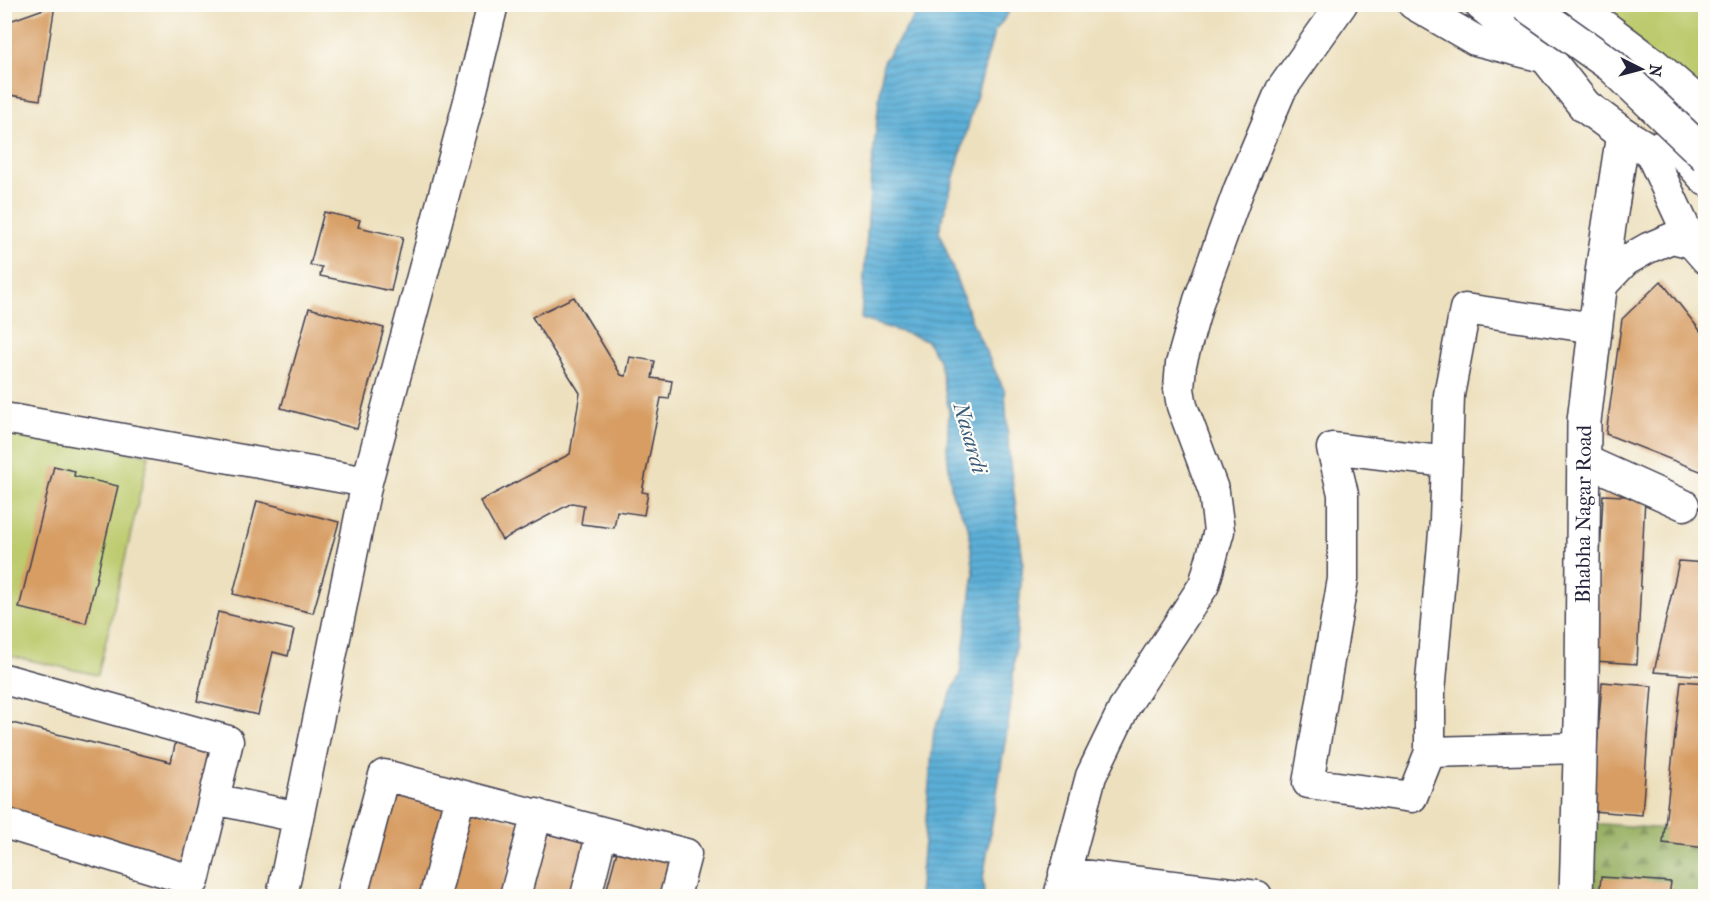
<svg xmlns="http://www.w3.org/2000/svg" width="1710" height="901" font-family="'IM FELL French Canon',serif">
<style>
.green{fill:#bdcb6e;stroke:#707654;stroke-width:1.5}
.forest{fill:url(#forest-firs);stroke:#5c684e;stroke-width:1.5}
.water{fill:url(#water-rules);stroke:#3f6889;stroke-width:1.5}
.building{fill:#d79d63}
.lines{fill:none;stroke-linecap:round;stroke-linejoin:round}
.minor-casing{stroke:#403e4f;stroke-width:33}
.major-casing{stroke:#403e4f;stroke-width:36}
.highway-casing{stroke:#403e4f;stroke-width:36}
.minor{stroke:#fff;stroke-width:30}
.major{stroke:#fff;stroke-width:33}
.highway{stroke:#fff;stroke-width:33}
.highway-bridge-casing{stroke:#403e4f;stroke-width:36;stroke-linecap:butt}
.highway-bridge{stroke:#fff;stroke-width:33}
.labels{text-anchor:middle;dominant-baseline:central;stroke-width:4.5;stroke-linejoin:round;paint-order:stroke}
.street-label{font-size:21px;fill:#22223b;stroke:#fdfcf7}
.water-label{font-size:22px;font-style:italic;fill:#395a79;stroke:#fdfcf7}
</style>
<defs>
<pattern id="forest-firs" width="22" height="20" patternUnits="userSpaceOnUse" patternTransform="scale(1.5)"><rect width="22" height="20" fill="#96af61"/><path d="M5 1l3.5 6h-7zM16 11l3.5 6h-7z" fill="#7a8e51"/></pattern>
<pattern id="water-rules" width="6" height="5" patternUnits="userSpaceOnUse" patternTransform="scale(1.5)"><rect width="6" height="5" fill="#5cafd7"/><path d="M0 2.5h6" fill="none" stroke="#4c8eb0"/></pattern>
</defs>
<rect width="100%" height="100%" fill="#fdfcf7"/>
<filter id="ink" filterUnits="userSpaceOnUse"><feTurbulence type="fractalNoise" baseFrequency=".0167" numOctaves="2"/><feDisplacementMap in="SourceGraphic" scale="12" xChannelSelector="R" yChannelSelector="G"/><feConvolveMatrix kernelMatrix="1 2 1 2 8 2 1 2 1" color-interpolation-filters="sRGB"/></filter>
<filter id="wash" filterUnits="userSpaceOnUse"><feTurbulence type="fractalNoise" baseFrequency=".008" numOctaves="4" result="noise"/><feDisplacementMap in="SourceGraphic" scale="24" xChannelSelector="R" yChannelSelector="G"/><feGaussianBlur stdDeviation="1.35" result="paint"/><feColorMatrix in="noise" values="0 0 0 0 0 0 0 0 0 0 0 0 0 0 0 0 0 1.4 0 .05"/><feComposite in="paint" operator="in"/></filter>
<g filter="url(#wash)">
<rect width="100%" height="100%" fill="#ede0be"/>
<!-- green -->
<path class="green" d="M1582,5H1705V104Z
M4,428L149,455L98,675L5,655Z"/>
<!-- forest -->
<path class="forest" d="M1589,823L1705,832V896H1587Z"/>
<!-- water -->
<path class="water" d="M923,4L1014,5L994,33L939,231L972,322L1005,392L1009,457L1023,560L1010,711L983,879L984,896H919L934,730L960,674L974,573L968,526L952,494L947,451L949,411L939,360L926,340L861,319L871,177L883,62Z"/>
<g id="blocks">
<!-- building -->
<path class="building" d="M4,4H9L7,22L55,5L40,100L4,94Z
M324,212L360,220L358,227L403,237L391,291L320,276L322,267L310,265Z
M1661,281L1706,338V466L1700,471L1606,434L1622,319Z
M574,297L621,375L626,376L630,357L655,361L652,378L672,381L669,399L661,398L642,492L648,493L644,515L617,511L614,528L581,524L584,505L572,503L502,540L480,501L570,454L580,393L532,317Z
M309,308L384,328L357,429L281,408Z
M54,466L75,471L74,476L118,486L86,623L19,608Z
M1603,495L1645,497L1637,664L1595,661Z
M257,501L339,522L313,613L233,594Z
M1679,561L1706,563V676L1654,672Z
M218,612L294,630L288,656L273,652L258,715L197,701Z
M1681,681L1706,683V848L1663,843Z
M1602,682L1652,686L1642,815L1592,811Z
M4,721L171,762L176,741L214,750L189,864L4,816Z
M392,788L446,802L422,896H364Z
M467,808L521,823L502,896H444Z
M540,828L594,842L580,896H523Z
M619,844L673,857L663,896H605Z
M1601,877L1671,882L1669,896H1599Z"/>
</g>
</g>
<g filter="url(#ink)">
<use href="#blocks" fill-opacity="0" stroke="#403e4f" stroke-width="1.5"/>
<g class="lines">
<defs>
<path id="minor" d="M1413,4L1475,40L1547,58
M1649,150L1692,243L1706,259
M1601,286L1625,261L1648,248L1672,238L1692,243
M4,418L367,482
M1584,460L1684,505
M4,679L228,741L194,881L4,823
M1580,748L1430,752V692L1445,521L1449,395L1465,309L1595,328
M1430,752L1412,797L1308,783L1343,579V494L1332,448L1447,462
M214,799L298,817
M1064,873L1257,896
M282,896L367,482L473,86L493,4
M352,896L384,775L686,854L675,896
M435,896L460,795
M515,896L537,814
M586,896L602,832
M1059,896L1091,776L1125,706L1204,585L1219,531L1214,492L1182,406L1179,389L1181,364L1199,300L1239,189L1281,90L1342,4"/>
<g id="major">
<path d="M1481,4L1547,58L1585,106L1623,134L1649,150L1695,145L1706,141"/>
<path d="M1678,147L1706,179"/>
<path id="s1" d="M1576,896L1582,690L1584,421L1603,265L1623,134"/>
</g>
<path id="highway" d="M1573,4L1654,65L1706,110"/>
</defs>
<!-- minor casing -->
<use href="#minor" class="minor-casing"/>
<!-- major casing -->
<use href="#major" class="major-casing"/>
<!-- highway casing -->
<use href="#highway" class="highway-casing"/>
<!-- minor -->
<use href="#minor" class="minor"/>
<!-- major -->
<use href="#major" class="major"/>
<!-- highway -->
<use href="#highway" class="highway"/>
<defs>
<path id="highway-bridge" d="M1525,4L1612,66L1706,156"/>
</defs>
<!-- highway-bridge casing -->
<use href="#highway-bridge" class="highway-bridge-casing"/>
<!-- highway-bridge -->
<use href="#highway-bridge" class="highway-bridge"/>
</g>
</g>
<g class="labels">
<!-- street labels -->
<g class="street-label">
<text stroke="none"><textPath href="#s1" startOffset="382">Bhabha Nagar Road</textPath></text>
</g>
<!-- water labels -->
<g class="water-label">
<text transform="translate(970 438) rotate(74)">Nasardi</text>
</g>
</g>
<!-- margin -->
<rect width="1710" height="901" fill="none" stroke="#fdfcf7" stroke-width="24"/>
<!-- north arrow -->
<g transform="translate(1641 69) rotate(96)" stroke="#fdfcf7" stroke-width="4.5" paint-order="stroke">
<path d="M0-4.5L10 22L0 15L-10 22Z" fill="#22223b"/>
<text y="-9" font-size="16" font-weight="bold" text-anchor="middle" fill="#22223b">N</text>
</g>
</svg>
